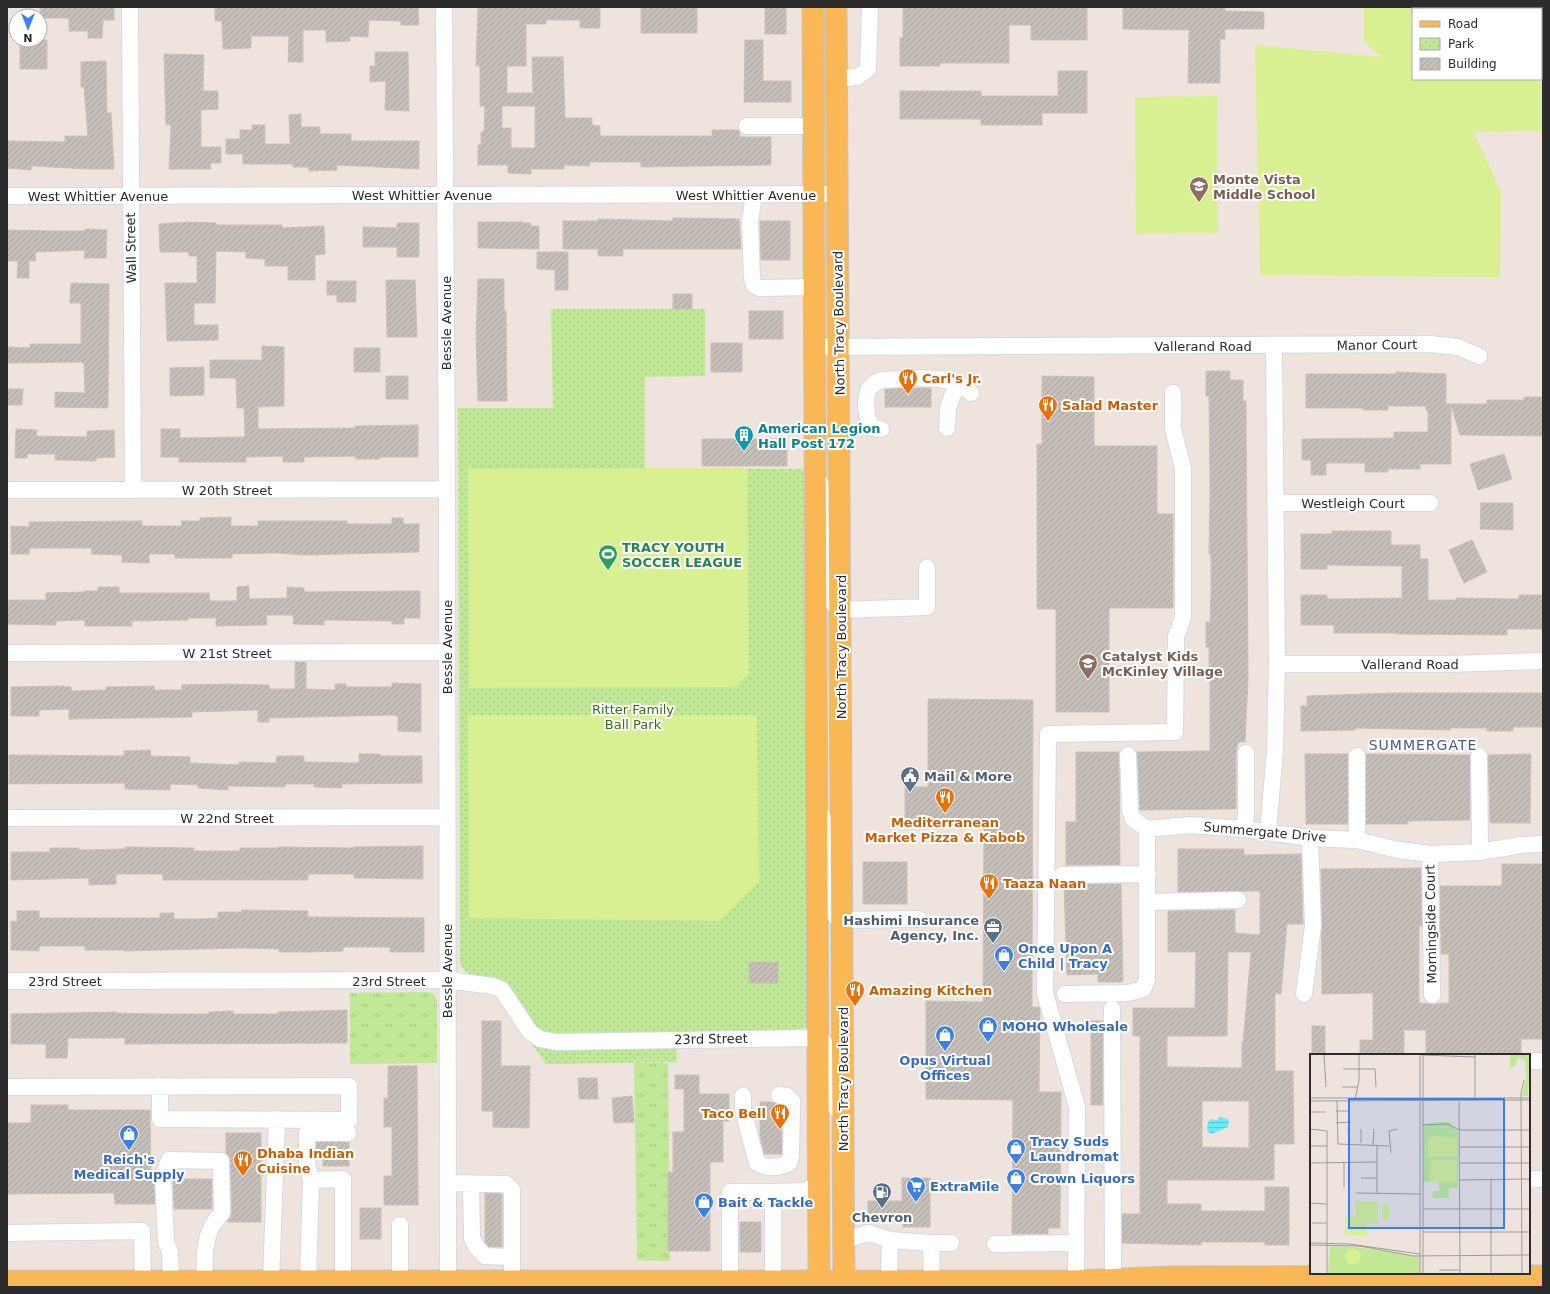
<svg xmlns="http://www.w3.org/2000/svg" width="1550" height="1294" font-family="'DejaVu Sans',sans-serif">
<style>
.grass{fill:url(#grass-tufts)}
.park{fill:url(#park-dots)}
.pitch{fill:#d8f091;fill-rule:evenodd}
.water{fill:url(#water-rules)}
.building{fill:url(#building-hatch);stroke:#cac0b6;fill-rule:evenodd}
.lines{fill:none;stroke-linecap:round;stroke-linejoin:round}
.minor-casing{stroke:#d2d9e5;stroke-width:18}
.major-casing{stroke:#c4c4c4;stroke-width:23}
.minor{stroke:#fff;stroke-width:16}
.major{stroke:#fab756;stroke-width:21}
.labels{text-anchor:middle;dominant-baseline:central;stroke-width:4;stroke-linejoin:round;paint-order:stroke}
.education-label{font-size:13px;font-weight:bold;fill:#785e54;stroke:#fff;text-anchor:start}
.street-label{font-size:13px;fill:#2c2c2c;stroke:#fff}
.food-label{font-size:13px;font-weight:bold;fill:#c56008;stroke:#fff;text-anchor:start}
.culture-label{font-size:13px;font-weight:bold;fill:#0d838f;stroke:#fff;text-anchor:start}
.leisure-label{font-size:13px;font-weight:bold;fill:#27864d;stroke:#fff;text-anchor:start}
.park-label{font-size:13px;fill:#386f15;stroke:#fff}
.service-label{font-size:13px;font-weight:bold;fill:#4e5e75;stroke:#fff;text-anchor:start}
.shop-label{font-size:13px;font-weight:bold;fill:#366cbe;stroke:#fff;text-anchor:start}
.neighbourhood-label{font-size:14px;letter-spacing:1px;fill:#485c80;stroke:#fff}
.inset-road{fill:none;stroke:#a09a96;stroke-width:1}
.view{fill:#387df4;fill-opacity:0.15;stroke:#387df4;stroke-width:2}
.inset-edge{fill:none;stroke:#2c2c2c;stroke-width:2}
</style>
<defs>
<pattern id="grass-tufts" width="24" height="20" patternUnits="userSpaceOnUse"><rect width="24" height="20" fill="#c0e896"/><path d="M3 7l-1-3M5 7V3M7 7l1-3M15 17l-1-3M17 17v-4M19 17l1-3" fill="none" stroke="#a5c781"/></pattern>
<pattern id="park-dots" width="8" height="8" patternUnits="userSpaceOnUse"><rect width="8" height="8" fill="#c0e896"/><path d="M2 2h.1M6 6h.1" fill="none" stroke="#a5c781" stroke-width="1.8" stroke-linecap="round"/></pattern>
<pattern id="water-rules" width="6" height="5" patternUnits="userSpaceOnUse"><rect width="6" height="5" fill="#69eaf7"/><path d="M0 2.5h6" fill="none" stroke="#5bc9d4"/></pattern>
<pattern id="building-hatch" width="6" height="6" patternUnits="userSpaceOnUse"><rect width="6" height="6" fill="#c6bfb9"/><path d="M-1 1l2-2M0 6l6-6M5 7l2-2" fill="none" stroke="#aaa49f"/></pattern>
</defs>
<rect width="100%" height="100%" fill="#eee4dd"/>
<!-- grass -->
<path class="grass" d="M429,992L435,995L437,1001V1063L350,1064V993Z
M634,1063H668L670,1261L637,1260Z"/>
<!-- park -->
<path class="park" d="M551,309H705V376L645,377V468L807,469L808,1022L805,1028L796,1029V1046L676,1044L677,1062L546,1064L501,1000L495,981C481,978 467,978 460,963L458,408H553Z"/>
<!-- pitch -->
<path class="pitch" d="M1364,7H1543V131L1474,132L1501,192L1500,277L1260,275L1255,45L1382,57L1364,42ZM1413,9H1541V79H1413Z
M1217,96L1218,233L1136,234L1135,97Z
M747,468L749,674L734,687L469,688L468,469Z
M468,715H757L759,882L719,921L469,918Z"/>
<!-- water -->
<path class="water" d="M1220,1117L1228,1119L1229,1123L1228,1127L1211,1134L1207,1131L1208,1122L1211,1119L1217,1120Z"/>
<!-- building -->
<path class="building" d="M40,7H114V20H103L102,38H88V31H69V18H40Z
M215,7H418L419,25H401V21L369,20L368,37L350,36V41L326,42V30H303V62H288L289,36H251V48L223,49L222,21H215Z
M478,7H600V28H580V20H546V24H526V66H507V93H533L532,57H563L565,118H592V125L600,126V136H712V130H739L740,137H771V165L641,167V162H590L589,166L564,165V169H531V174L508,173V165H478V145H481V132H484L485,106H480V66H476ZM502,106H535V148H511V128H502Z
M641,7H697V33H641Z
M765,7H786V34H765Z
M903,7H1087V40H1031V25H1009V63H940V66H900V38H903Z
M1123,7H1225V11L1264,12V29H1225V39H1220V83H1188L1189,30L1123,29Z
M20,40H47V69H20Z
M745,40H763V81H791V102H744Z
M375,52H408L409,111L385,110L386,81L370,82V66H375Z
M164,54L204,55L203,91H218V109L201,110V147H221V163H210L211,169H169L171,125H166Z
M106,61L107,113H111L114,169H89L31,166V170L7,168V141L65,142V136H88L84,87H81V62Z
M1058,71H1087V113H1042V125H981V119H900V91H981V96H1058Z
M301,114V127H320V134H351V141H419V169L337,165V170L309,171V167H293V164H243V154H226V139H240V130H252V125H265V144H290L289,115Z
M673,218L739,219L741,249H623V256H598V249H563V221H598V219L673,221Z
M760,221H790V260H761Z
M189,222L216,223V225H282V228L324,226L325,254L315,255V280H288V266H265V259L246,258V252L216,251L215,303H194V325H218V340L167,341L165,283H197V256H189V252H160L159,224Z
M478,222H523V223H531V226H539V249L478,248Z
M397,223H419V257H397V247H363V227L397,228Z
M85,229L107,230L106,258H84L85,250L36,252L35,261L29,260V278H17L18,261H7V230L58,231H85Z
M537,252H568V290H555V270L537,269Z
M478,279H504V311H506L507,401H478L476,336Z
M386,280H415L417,337H387Z
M327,281H356V302H337V295H327Z
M71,283L109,284L108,408L55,407V392L85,393L84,364L81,362L7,363V347L30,348V344H81V303H70Z
M673,294H692V309H673Z
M749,311H783V339H749Z
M711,343H742V372H711Z
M262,346L284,347V406L258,407V429L355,428V426L418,425V457H380V459H355V456L304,457V462H283V456L246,457V462H179V457H161V429H180V438L245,437L244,408H237L236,378H210V360H262Z
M354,348H380V372H354Z
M204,367V395L170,396V368Z
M1206,371H1230V380H1243V401H1246L1248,679L1245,742H1238L1236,753V809L1140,810L1137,752L1210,751V679H1209V647H1206V622H1210L1211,592V554H1209L1210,491L1209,396H1206Z
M1396,372L1446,374V404H1487V400H1524V397H1543V436L1460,435L1451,405V464H1420V469H1388V472H1365V463H1326V475H1311V460H1302V439L1394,438V432H1428V410H1426V406H1388V410H1363V408H1306V374H1396Z
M386,376H408V399H386Z
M1042,376L1094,377V446H1157V514H1173V608H1109V712H1056V609H1037V444H1042Z
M917,388H931V407H885V389Z
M7,389H23L22,405H7Z
M16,429L37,430L36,436L87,437V431L114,430L115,457L96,458V461L55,460V454H27V458H15Z
M702,439H787V466H702Z
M1504,454L1512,479L1478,490L1470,464Z
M1481,503H1513V530L1480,529Z
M231,517V526H258V521H347V524H392V518H403V524H419V552L305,555L277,553L232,554V558H175V554H149V563L122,562V555L91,554L92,548H30L29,554H11V526L29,527V522L142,521V526H182L181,521H200V518Z
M1332,531H1391V545H1420V559H1428V600H1456V598L1519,599V595H1543V629H1507V635L1396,634V633H1334V625H1301V595H1327V599L1402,598V566L1327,565V569H1301V534H1332Z
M1472,540L1487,572L1464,583L1449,550Z
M249,586V599L287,598V587L304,588V592L420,591V618H404V624H392V621L324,620V625L293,624L294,615H266L267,625L216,626V618H188V620L132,621V626H85V620L56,621V625L7,624L9,600H46V593L85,592V591H98V587H119V593H209L210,601H237V587Z
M295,662H306V689L335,690V684H346V687H392V683L421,684V732L398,731V716L392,715L269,718V722H258V710L192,712V717L69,719V709L39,710V716H11V687L60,686L71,687L72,691L106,690V687L154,686V690H182V685L229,684L269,685V689H295Z
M1393,693H1543V727H1513V731H1487V728H1450V730L1355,728V730L1301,731V706H1307V696Z
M928,699L1033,700L1032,1007H1039L1040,1009L1039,1092H1061L1060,1228H1048V1234H1012L1013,1100L926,1099V1001L983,1002L984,825L905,824V787H928Z
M150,750L151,756L190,757V763L239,765V762L276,763L277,756H304V762L359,763V754H380V756H422V783L342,784V788L314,787V784H285V787L228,786V790L198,788V785L170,784V790L125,789V783L9,784V755L124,756V751Z
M1076,752H1119L1120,865H1066V822H1076Z
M1305,754H1348V824H1306Z
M1366,754L1470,755V820L1408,821V824H1366Z
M1531,754L1530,823H1490L1488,755Z
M423,846V879L354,878V874H308V880H163V874H116V884L89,885V878L11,880V852H50V848H79V850L125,849V847L194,848V851H240V848H278V847L354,848V847Z
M1178,849H1244V855L1301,854L1303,924H1287L1281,994L1275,993V1071H1293L1294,1144H1274V1180H1167V1204H1201V1211H1265V1187H1289V1245H1265V1242H1201V1245L1122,1243V1214H1140V1036H1133V1008H1195L1196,952H1168V911L1235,910V933L1260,935V891L1178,892ZM1228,952H1251L1243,1043L1242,1042V1068L1167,1067V1036H1227ZM1202,1101H1249V1148L1202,1147Z
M863,862H907V904H863Z
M1502,864H1543V1039H1521V1055H1426V1030H1404V1055H1360V1040H1373V993L1322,994L1321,869L1421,868L1422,926H1419V1003L1433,1004L1449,1003V954H1441L1440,886H1502Z
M1064,884H1121L1123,982H1098V974L1067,975Z
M242,910L308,911V917L424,918V952H390V947H343V951L308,952H279V949L242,948L124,951V950H85V946H39V951L11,950V921L17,922V911H39V918H160V913H174V919H200L218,918V912H242Z
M749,962H778V983H749Z
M347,1010V1043L125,1044V1038H68L67,1058H46V1044H11V1014L116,1012V1013L155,1014H209V1012L233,1011V1014H278V1012Z
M482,1021H501V1066H530L529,1128L493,1127V1111H482Z
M1091,1021H1103V1105H1091Z
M1312,1026H1325V1055H1312Z
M388,1066H417L418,1205H384V1176H392V1127H384V1098H388Z
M675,1075H699V1094H729V1121H723V1162H710V1251H668V1172H673V1132H684V1089H675Z
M578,1078H597L598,1099H579Z
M632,1096L634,1122L614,1123L612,1098Z
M760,1102H773L782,1105V1154H764L760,1136Z
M31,1105H68V1110H150L151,1179H154L155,1204H115L114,1193L7,1194V1123H31Z
M226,1133H261V1222H227L232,1213L230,1161L226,1153Z
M316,1142H349V1166H323V1156H316Z
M902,1178H930V1227H903V1218H868V1201H902Z
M173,1179H212V1209H174Z
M485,1193L502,1194V1247H489L485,1242Z
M360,1208H381V1239H360Z
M740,1222H761V1252H740Z"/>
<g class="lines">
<defs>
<path id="minor" d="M130,7L133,490
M444,7L447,489L448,1287
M836,80L859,76L868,69L870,7
M747,126H814
M754,195L750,221L752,279L754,285L759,288L814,287
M7,196L837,194
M814,347L1430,344L1458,347L1479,356
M947,428L948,408L953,394
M881,429L872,428C866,420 864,399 869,389C872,384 877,382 882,380C908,379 952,372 971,393
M820,482C822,489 825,495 826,503C829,528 817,597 840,610L927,607V568
M7,490L447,489
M1275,503H1430
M7,653L446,652
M1277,664H1447L1543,661
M1128,755L1130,810L1133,819L1147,829
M1479,756L1480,852
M823,817L828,839L829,906L837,918L842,920L919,919
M7,818L447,817
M1147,829L1190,825L1244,829L1310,838L1357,840L1398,850L1430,854L1480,852L1521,845L1543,844
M1244,829L1246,814V753
M1268,832L1275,750L1277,664L1274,346
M1357,840V756
M1430,854L1432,995
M1062,875L1148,874
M1147,902L1238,900
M7,981L447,980L493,986L502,990L530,1032L540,1039L556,1042L817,1038C840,1049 828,1078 831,1098C833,1105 839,1111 843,1117
M1065,994L1128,993L1143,989L1147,980V829
M1304,994L1313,926L1310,838
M1112,1009L1113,1280
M1533,1061H1543
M7,1087L349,1086V1120L160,1119V1086
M743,1096V1110L757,1163C768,1169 779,1168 789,1163L791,1156L792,1101L787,1096L779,1095
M1535,1179H1543
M311,1180L307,1164V1133H348
M449,1183L506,1184L512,1190V1280
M471,1183L472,1238L477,1248L485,1256L512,1257
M400,1225V1281
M7,1233L142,1231L143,1281
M844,1240L869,1233L890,1240
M995,1244L1076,1243
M171,1281L170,1252L166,1242L163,1177L169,1160L221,1161L222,1213C203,1231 204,1256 205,1281
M271,1281L277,1119
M308,1281L311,1180L343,1179V1281
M730,1281V1192H773
M773,1281V1192L806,1191L818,1183
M889,1281L890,1240L931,1243
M932,1281L931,1243H951
M1072,1287L1076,1281L1077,1107L1045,993L1048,734L1175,732L1176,637L1183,617V468L1173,429V393"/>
<path id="major" d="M813,7L819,1287
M836,7L844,1287
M7,1281H1076L1170,1277L1543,1276"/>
</defs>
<!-- minor casing -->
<use href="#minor" class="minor-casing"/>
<!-- major casing -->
<use href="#major" class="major-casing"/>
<!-- minor -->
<use href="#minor" class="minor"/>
<!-- major -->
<use href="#major" class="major"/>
</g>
<!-- icons -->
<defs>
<symbol id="school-pin" viewBox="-11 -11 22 30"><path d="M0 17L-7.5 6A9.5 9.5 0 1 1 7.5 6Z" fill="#8d6e63" stroke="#fff"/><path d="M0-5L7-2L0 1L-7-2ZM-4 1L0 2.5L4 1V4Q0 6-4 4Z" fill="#fff"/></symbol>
<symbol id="restaurant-pin" viewBox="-11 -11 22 30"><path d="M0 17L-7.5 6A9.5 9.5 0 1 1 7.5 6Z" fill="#e8710a" stroke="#fff"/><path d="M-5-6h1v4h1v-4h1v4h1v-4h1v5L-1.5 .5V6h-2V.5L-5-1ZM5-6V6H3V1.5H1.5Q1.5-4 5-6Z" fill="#fff"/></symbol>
<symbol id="building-pin" viewBox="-11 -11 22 30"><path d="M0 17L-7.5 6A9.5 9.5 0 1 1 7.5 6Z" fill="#0f9aa8" stroke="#fff"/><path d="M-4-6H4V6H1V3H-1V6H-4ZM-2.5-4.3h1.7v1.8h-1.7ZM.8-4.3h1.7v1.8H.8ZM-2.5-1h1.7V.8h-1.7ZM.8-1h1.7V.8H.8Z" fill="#fff"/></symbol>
<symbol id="stadium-pin" viewBox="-11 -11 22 30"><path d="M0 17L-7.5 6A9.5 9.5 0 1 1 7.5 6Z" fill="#2e9e5b" stroke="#fff"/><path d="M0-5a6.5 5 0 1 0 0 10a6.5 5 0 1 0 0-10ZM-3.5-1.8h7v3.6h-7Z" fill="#fff"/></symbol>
<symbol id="civic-pin" viewBox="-11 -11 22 30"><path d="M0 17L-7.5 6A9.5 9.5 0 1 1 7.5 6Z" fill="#5c6f8a" stroke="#fff"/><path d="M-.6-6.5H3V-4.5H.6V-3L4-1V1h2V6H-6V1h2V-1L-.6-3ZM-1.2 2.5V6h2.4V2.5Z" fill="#fff"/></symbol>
<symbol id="office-pin" viewBox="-11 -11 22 30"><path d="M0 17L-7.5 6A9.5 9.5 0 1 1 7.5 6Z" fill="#5c6f8a" stroke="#fff"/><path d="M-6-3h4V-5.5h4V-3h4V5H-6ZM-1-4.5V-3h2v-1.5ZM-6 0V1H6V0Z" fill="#fff"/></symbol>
<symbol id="shop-pin" viewBox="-11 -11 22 30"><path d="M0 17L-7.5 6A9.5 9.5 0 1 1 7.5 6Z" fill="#3f7fe0" stroke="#fff"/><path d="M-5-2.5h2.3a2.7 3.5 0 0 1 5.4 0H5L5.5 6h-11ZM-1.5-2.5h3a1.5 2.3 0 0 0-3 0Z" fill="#fff"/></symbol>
<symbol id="supermarket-pin" viewBox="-11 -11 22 30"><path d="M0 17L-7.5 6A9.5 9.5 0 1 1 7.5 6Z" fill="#3f7fe0" stroke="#fff"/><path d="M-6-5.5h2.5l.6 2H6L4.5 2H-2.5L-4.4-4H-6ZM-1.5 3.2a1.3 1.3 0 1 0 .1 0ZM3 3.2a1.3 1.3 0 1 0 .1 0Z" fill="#fff"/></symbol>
<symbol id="fuel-pin" viewBox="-11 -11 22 30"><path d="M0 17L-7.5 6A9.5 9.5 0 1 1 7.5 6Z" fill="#5c6f8a" stroke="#fff"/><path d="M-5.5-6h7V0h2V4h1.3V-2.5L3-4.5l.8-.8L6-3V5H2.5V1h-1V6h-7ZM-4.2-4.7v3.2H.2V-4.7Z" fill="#fff"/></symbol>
</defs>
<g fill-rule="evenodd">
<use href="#school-pin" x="1188" y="175" width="22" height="30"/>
<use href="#restaurant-pin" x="897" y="367" width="22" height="30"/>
<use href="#restaurant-pin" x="1037" y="394" width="22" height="30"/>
<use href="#building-pin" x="733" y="424" width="22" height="30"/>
<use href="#stadium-pin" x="597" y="543" width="22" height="30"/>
<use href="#school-pin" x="1077" y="652" width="22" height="30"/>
<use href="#civic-pin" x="899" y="765" width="22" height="30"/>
<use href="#restaurant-pin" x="934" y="786" width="22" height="30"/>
<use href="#restaurant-pin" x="978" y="872" width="22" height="30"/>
<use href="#office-pin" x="982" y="916" width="22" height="30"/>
<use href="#shop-pin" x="993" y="944" width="22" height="30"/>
<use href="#restaurant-pin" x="844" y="979" width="22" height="30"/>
<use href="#shop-pin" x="977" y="1015" width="22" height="30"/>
<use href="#shop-pin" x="934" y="1024" width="22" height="30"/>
<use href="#restaurant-pin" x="769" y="1102" width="22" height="30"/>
<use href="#shop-pin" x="118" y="1123" width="22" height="30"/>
<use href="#shop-pin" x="1005" y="1137" width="22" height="30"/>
<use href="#restaurant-pin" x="232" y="1149" width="22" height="30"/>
<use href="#shop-pin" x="1005" y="1167" width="22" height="30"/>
<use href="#supermarket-pin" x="905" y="1175" width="22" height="30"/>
<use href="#fuel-pin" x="871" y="1181" width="22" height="30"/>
<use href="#shop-pin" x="693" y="1191" width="22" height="30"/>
</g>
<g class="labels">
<!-- education labels -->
<g class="education-label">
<text x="1213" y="179">Monte Vista<tspan x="1213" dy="15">Middle School</tspan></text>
<text x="1102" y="656">Catalyst Kids<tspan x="1102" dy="15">McKinley Village</tspan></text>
</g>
<!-- street labels -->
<g class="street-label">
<text x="422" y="195">West Whittier Avenue</text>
<text x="746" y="195">West Whittier Avenue</text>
<text x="98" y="196">West Whittier Avenue</text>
<text transform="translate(131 248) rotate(-91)">Wall Street</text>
<text transform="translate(446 323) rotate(-90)">Bessle Avenue</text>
<text transform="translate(839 323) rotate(-91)">North Tracy Boulevard</text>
<text transform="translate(1377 345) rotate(-1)">Manor Court</text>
<text x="1203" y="346">Vallerand Road</text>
<text x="227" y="490">W 20th Street</text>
<text x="1353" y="503">Westleigh Court</text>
<text transform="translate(447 647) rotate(-90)">Bessle Avenue</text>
<text transform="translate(841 647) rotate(-90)">North Tracy Boulevard</text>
<text x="227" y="653">W 21st Street</text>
<text x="1410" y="664">Vallerand Road</text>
<text x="227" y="818">W 22nd Street</text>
<text transform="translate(1265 832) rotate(5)">Summergate Drive</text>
<text transform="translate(1431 924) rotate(-91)">Morningside Court</text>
<text transform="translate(447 971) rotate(-90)">Bessle Avenue</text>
<text x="65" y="981">23rd Street</text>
<text x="389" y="981">23rd Street</text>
<text transform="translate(711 1039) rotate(-1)">23rd Street</text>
<text transform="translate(843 1079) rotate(-90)">North Tracy Boulevard</text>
</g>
<!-- food labels -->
<g class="food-label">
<text x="922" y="378">Carl's Jr.</text>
<text x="1062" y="405">Salad Master</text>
<text x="945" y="822" text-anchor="middle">Mediterranean<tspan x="945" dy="15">Market Pizza &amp; Kabob</tspan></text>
<text x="1003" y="883">Taaza Naan</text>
<text x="869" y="990">Amazing Kitchen</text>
<text x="766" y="1113" text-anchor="end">Taco Bell</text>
<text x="257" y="1153">Dhaba Indian<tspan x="257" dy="15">Cuisine</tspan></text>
</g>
<!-- culture labels -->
<g class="culture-label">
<text x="758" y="428">American Legion<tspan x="758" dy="15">Hall Post 172</tspan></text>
</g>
<!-- leisure labels -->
<g class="leisure-label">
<text x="622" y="547">TRACY YOUTH<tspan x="622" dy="15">SOCCER LEAGUE</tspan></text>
</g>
<!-- park labels -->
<g class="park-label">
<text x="633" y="709">Ritter Family<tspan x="633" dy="15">Ball Park</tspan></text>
</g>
<!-- service labels -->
<g class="service-label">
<text x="924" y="776">Mail &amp; More</text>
<text x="979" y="920" text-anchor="end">Hashimi Insurance<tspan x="979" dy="15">Agency, Inc.</tspan></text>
<text x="882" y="1217" text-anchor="middle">Chevron</text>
</g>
<!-- shop labels -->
<g class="shop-label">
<text x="1018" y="948">Once Upon A<tspan x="1018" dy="15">Child | Tracy</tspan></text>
<text x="1002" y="1026">MOHO Wholesale</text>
<text x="945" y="1060" text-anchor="middle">Opus Virtual<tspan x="945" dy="15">Offices</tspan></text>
<text x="1030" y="1141">Tracy Suds<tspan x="1030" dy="15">Laundromat</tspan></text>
<text x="129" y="1159" text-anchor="middle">Reich's<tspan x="129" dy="15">Medical Supply</tspan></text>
<text x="1030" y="1178">Crown Liquors</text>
<text x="930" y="1186">ExtraMile</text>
<text x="718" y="1202">Bait &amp; Tackle</text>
</g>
<!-- neighbourhood labels -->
<g class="neighbourhood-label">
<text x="1423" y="745">SUMMERGATE</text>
</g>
</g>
<!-- overview -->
<g transform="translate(1310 1054)">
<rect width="220" height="220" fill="#eee4dd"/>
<path d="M200,0H220L218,42H212L216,22L215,6L208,4L205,12L200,14ZM126,68H139L148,78V134H139V144H123V137H129V128H113L114,70ZM20,192L47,193L109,203L110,220H18Z" fill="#c0e896"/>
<path d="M122,82L147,83V103H118V86ZM121,106H147V128H119ZM44,147H68V170L56,169L57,182L35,181V161H46ZM72,151H80V165H72ZM35 203a8 8 0 1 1 16 0a8 8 0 1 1-16 0Z" fill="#d8f091"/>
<path class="inset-road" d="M14,0L16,33M110,0V220M165,0V45M112,1L165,3M33,15H65L66,33M32,33H47M0,44H220M45,45L49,27V0M0,47L220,46M27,47L28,90L79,92M149,47L150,220M26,57H40M0,58H15M26,69L41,68M112,71L138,70L149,76H220M0,75L17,77V220M38,75L39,90M51,75V89M63,91L64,75M0,92H17M149,93H220M81,99L79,77L87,75M0,109L66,108M149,109H220M51,124H66M149,126L220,125M181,126V220M34,133V109M46,139L111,140M67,140V91M0,149L16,150M113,155H220M2,169H16M113,178H220M0,189L39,190L110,200M0,191L50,192L103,202L220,201M129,216H150M113,220V0M212,220L211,39L214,26"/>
<path class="view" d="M39,45H194V174H39Z"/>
<rect width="220" height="220" class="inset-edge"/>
</g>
<!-- border -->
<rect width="1550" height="1294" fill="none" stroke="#2c2c2c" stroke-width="16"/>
<!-- legend -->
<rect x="1412" y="8" width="130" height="72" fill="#ffffff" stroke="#ababab"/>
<rect x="1420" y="21" width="20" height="6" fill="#fab756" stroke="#ababab"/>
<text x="1448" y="28" font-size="12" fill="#2c2c2c">Road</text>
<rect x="1420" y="38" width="20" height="12" fill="url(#park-dots)" stroke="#ababab"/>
<text x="1448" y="48" font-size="12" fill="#2c2c2c">Park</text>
<rect x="1420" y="58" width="20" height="12" fill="url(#building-hatch)" stroke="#ababab"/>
<text x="1448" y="68" font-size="12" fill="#2c2c2c">Building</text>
<!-- north arrow -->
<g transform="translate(28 28) rotate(180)"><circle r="19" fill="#ffffff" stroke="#ababab"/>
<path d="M0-3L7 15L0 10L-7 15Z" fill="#3981ff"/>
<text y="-6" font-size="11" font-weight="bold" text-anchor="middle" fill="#2c2c2c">N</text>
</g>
</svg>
